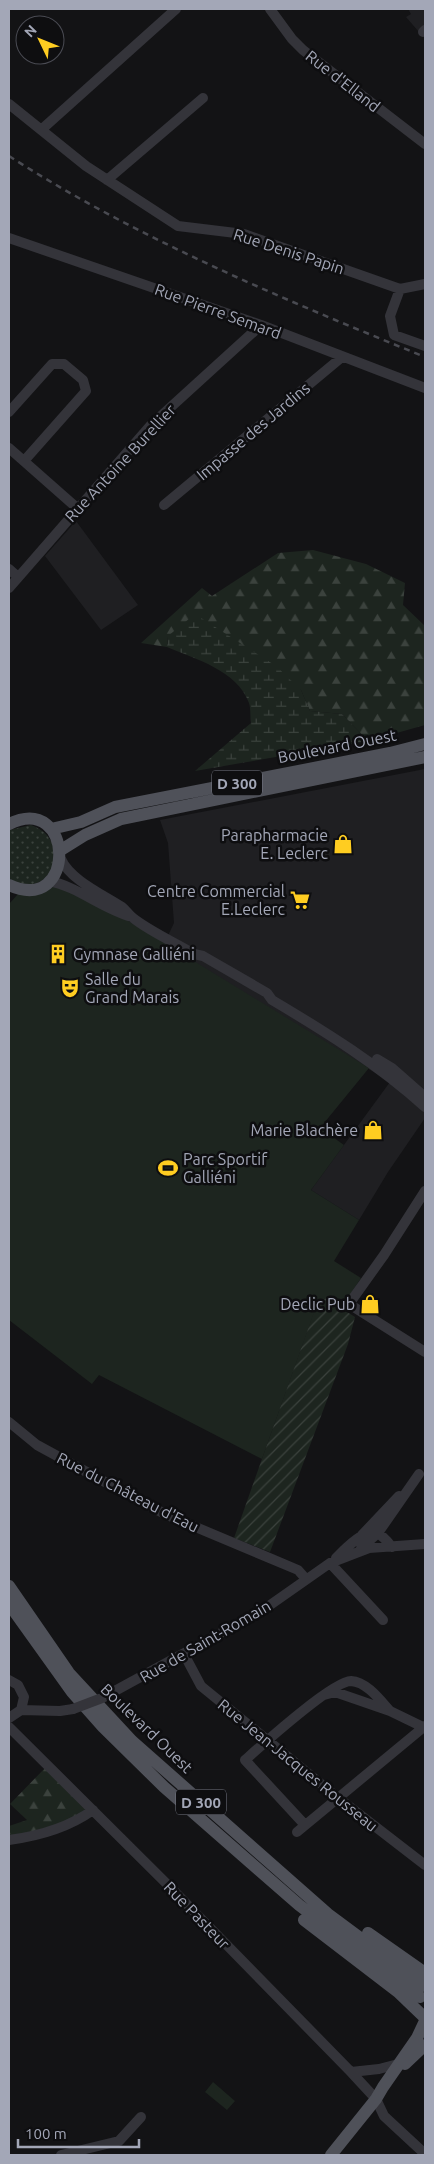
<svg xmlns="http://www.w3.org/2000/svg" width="434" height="2164" font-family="Ubuntu,sans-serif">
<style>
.built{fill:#1f1f22}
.grass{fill:url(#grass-dots)}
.forest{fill:url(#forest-firs)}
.wetland{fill:url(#wetland-marsh)}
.park{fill:#1d251f}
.garden{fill:url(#garden-furrows)}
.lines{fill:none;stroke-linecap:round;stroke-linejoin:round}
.minor{stroke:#34343a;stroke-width:10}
.major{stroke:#4f5159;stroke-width:12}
.rail{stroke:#494a51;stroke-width:2.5;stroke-dasharray:6 5;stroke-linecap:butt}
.minor-bridge{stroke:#34343a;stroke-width:10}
.labels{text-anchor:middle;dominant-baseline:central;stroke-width:5;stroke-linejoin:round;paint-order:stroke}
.shield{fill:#0e0e10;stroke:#767985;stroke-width:1}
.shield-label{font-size:15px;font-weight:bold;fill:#a3a7b7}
.street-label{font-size:16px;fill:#a3a7b7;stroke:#0e0e10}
.poi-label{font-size:16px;fill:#a3a7b7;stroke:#0e0e10;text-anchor:end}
</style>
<defs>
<pattern id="grass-dots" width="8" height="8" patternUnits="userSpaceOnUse" patternTransform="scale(1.25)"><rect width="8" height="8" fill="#1d251f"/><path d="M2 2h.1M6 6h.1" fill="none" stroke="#3b423d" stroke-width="1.8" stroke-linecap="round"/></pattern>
<pattern id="forest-firs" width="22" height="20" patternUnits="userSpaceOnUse" patternTransform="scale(1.25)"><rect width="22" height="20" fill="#1d251f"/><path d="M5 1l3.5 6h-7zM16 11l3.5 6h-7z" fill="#3b423d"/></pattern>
<pattern id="wetland-marsh" width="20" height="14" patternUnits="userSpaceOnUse" patternTransform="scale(1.25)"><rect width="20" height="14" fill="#1d251f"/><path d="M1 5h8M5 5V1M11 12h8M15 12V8" fill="none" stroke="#3b423d"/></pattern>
<pattern id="garden-furrows" width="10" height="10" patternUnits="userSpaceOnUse" patternTransform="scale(1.25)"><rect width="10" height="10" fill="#1d251f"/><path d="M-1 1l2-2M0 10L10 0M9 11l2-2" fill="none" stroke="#3b423d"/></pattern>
</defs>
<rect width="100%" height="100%" fill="#131315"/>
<!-- built -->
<path class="built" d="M408,9H425V27L419,32L406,17L411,14Z
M76,521L138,605L101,630L45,556Z
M425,769V1118L388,1172L359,1220L311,1190L390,1082L164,944L174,923L168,843L160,820Z"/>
<!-- grass -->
<path class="grass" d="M31,825C66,837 60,883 28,885C22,885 15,881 9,880V830Z"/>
<!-- forest -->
<path class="forest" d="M313,550L366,564L405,583L403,605L425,626V725L368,741L342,714L310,711L301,690L168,636L167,647L141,643L202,588L212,596L278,553Z
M45,1768L86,1809L73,1820L9,1838V1826L27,1820L10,1804Z"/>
<!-- wetland -->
<path class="wetland" d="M195,614L276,666L301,690L310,711L342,714L368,741L195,771L251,723C250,717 251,709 249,703C237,670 195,659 167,647L168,636Z"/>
<!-- park -->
<path class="park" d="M52,885L81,896L130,922L369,1068L320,1128L344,1145L311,1190L359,1220L334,1261L361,1278L341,1309L320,1296L262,1459L99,1375L92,1384L9,1320V904L18,894H26Z
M213,2082L235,2101L227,2110L205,2092Z"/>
<!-- garden -->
<path class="garden" d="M320,1295L355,1317L348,1344L270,1552L234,1538Z"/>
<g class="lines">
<!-- minor -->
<path class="minor" d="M270,9L292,39L303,50L425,144
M423,32L425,30
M9,104L86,166L178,226L244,234L400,289L425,284
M41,130L176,9
M107,180L203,98
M9,238L261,325L425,388
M400,289L390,316L394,335L425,346
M9,412L52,364H64L83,380L86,391L24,461
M9,448L77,508
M164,505L342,357
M9,569L18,577
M9,588L150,426L261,325
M61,859C70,880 104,895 122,907C126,910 129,915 133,918C151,932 174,942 194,954L203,956L267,993L272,1000C326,1032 379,1065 425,1107
M49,881C79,887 102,909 132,917
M377,1059L392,1068L425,1097
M425,1191L384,1255L349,1304L425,1352
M9,1422L37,1445L140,1501L167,1515L298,1570L306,1579
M362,1535L399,1496
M361,1548L378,1533L419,1474
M336,1558C344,1550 366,1527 377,1533C382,1535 388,1542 392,1547
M330,1563L383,1620
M184,1654L201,1686L337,1797L425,1865
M9,1680L18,1685L24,1697L21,1710L9,1718
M102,1698L263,1610L330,1563L369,1548L425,1544
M21,1710L60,1711L73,1709
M390,1711L423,1727
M9,1727L174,1891L351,2072L376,2099L384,2116L425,2154
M305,1825L245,1760C262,1745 333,1681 351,1681C367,1682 380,1700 390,1711L335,1692L324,1695
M297,1832L425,1726
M9,1840C39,1836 68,1828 93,1810
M351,2072L379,2069L398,2064
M61,2155L119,2141L141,2117"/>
<!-- major -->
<path class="major" d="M9,824C75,792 77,916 9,885
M51,829L81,822L115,807L390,753L425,744
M61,850L85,835L121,819L425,757
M9,1586L69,1673L132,1741L328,1914L425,1986
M9,1604L72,1692L103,1727L164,1787L299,1905L420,1997
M304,1920L398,1992L423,2016
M368,1933L425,1973
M405,2064L425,2045
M331,2155L376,2099L383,2087L417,2038L424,2023"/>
<!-- rail -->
<path class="rail" d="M9,156C138,239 283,299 425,357"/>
<!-- minor-bridge -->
<path class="minor-bridge" d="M73,1709L102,1698"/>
</g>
<!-- icons -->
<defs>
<symbol id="shop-bare" viewBox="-9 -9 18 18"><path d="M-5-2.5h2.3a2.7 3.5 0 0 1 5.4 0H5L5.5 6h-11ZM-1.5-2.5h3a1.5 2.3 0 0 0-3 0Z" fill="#ffcd21" stroke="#0e0e10" stroke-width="2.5" paint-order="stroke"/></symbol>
<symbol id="supermarket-bare" viewBox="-9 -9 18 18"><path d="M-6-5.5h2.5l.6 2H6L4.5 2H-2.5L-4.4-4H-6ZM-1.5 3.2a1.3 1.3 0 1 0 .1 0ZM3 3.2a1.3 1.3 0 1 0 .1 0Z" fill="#ffcd21" stroke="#0e0e10" stroke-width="2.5" paint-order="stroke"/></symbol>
<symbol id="building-bare" viewBox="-9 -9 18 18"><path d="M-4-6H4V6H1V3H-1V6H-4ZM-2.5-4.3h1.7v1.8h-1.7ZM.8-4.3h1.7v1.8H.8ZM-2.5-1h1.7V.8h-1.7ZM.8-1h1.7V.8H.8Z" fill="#ffcd21" stroke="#0e0e10" stroke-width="2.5" paint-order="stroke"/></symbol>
<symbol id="theatre-bare" viewBox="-9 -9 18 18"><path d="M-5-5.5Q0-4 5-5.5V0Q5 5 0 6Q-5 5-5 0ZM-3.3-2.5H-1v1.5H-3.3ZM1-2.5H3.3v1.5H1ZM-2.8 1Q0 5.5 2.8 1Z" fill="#ffcd21" stroke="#0e0e10" stroke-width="2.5" paint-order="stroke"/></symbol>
<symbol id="stadium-bare" viewBox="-9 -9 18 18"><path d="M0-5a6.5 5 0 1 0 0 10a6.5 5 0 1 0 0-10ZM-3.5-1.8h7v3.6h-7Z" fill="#ffcd21" stroke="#0e0e10" stroke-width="2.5" paint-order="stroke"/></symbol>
</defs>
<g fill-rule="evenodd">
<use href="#shop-bare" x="329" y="830" width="28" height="28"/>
<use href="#supermarket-bare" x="286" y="886" width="28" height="28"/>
<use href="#building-bare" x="44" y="940" width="28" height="28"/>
<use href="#theatre-bare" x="56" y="974" width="28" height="28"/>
<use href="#shop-bare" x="359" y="1116" width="28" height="28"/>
<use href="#stadium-bare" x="154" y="1154" width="28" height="28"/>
<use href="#shop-bare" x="356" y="1290" width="28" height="28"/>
</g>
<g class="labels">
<!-- shield labels -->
<g class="shield">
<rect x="212" y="770.5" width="50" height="25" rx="4"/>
<rect x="176" y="1789.5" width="50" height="25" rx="4"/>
</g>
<g class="shield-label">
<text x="237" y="783">D 300</text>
<text x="201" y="1802">D 300</text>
</g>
<!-- street labels -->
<g class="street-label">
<text transform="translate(343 81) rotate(38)">Rue d'Elland</text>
<text transform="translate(289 251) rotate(18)">Rue Denis Papin</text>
<text transform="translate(218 311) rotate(20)">Rue Pierre Semard</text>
<text transform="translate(253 431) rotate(-40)">Impasse des Jardins</text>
<text transform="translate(120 463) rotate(-47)">Rue Antoine Burellier</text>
<text transform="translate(337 746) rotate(-11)">Boulevard Ouest</text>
<text transform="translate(128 1492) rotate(27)">Rue du Château d'Eau</text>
<text transform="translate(205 1641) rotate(-30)">Rue de Saint-Romain</text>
<text transform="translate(147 1728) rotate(44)">Boulevard Ouest</text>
<text transform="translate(298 1765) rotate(39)">Rue Jean-Jacques Rousseau</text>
<text transform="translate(197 1915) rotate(46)">Rue Pasteur</text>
</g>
<!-- poi labels -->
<g class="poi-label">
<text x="328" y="835">Parapharmacie<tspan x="328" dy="18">E. Leclerc</tspan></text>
<text x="285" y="891">Centre Commercial<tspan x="285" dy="18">E.Leclerc</tspan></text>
<text x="73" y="954" text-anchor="start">Gymnase Galliéni</text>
<text x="85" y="979" text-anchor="start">Salle du<tspan x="85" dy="18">Grand Marais</tspan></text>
<text x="358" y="1130">Marie Blachère</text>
<text x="183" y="1159" text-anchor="start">Parc Sportif<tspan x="183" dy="18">Galliéni</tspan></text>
<text x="355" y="1304">Declic Pub</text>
</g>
</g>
<!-- border -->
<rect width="434" height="2164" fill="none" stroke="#a3a7b7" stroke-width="20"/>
<!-- north arrow -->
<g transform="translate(40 40) rotate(313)"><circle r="24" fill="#0e0e10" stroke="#4a4b53"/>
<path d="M0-4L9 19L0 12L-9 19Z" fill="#ffcd21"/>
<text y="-8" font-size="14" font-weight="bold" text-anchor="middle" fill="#a3a7b7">N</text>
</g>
<!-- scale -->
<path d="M18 2139v8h121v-8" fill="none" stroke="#a3a7b7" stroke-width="2.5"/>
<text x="25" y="2139" font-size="15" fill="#a3a7b7" stroke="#0e0e10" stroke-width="4" paint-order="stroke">100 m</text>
</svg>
